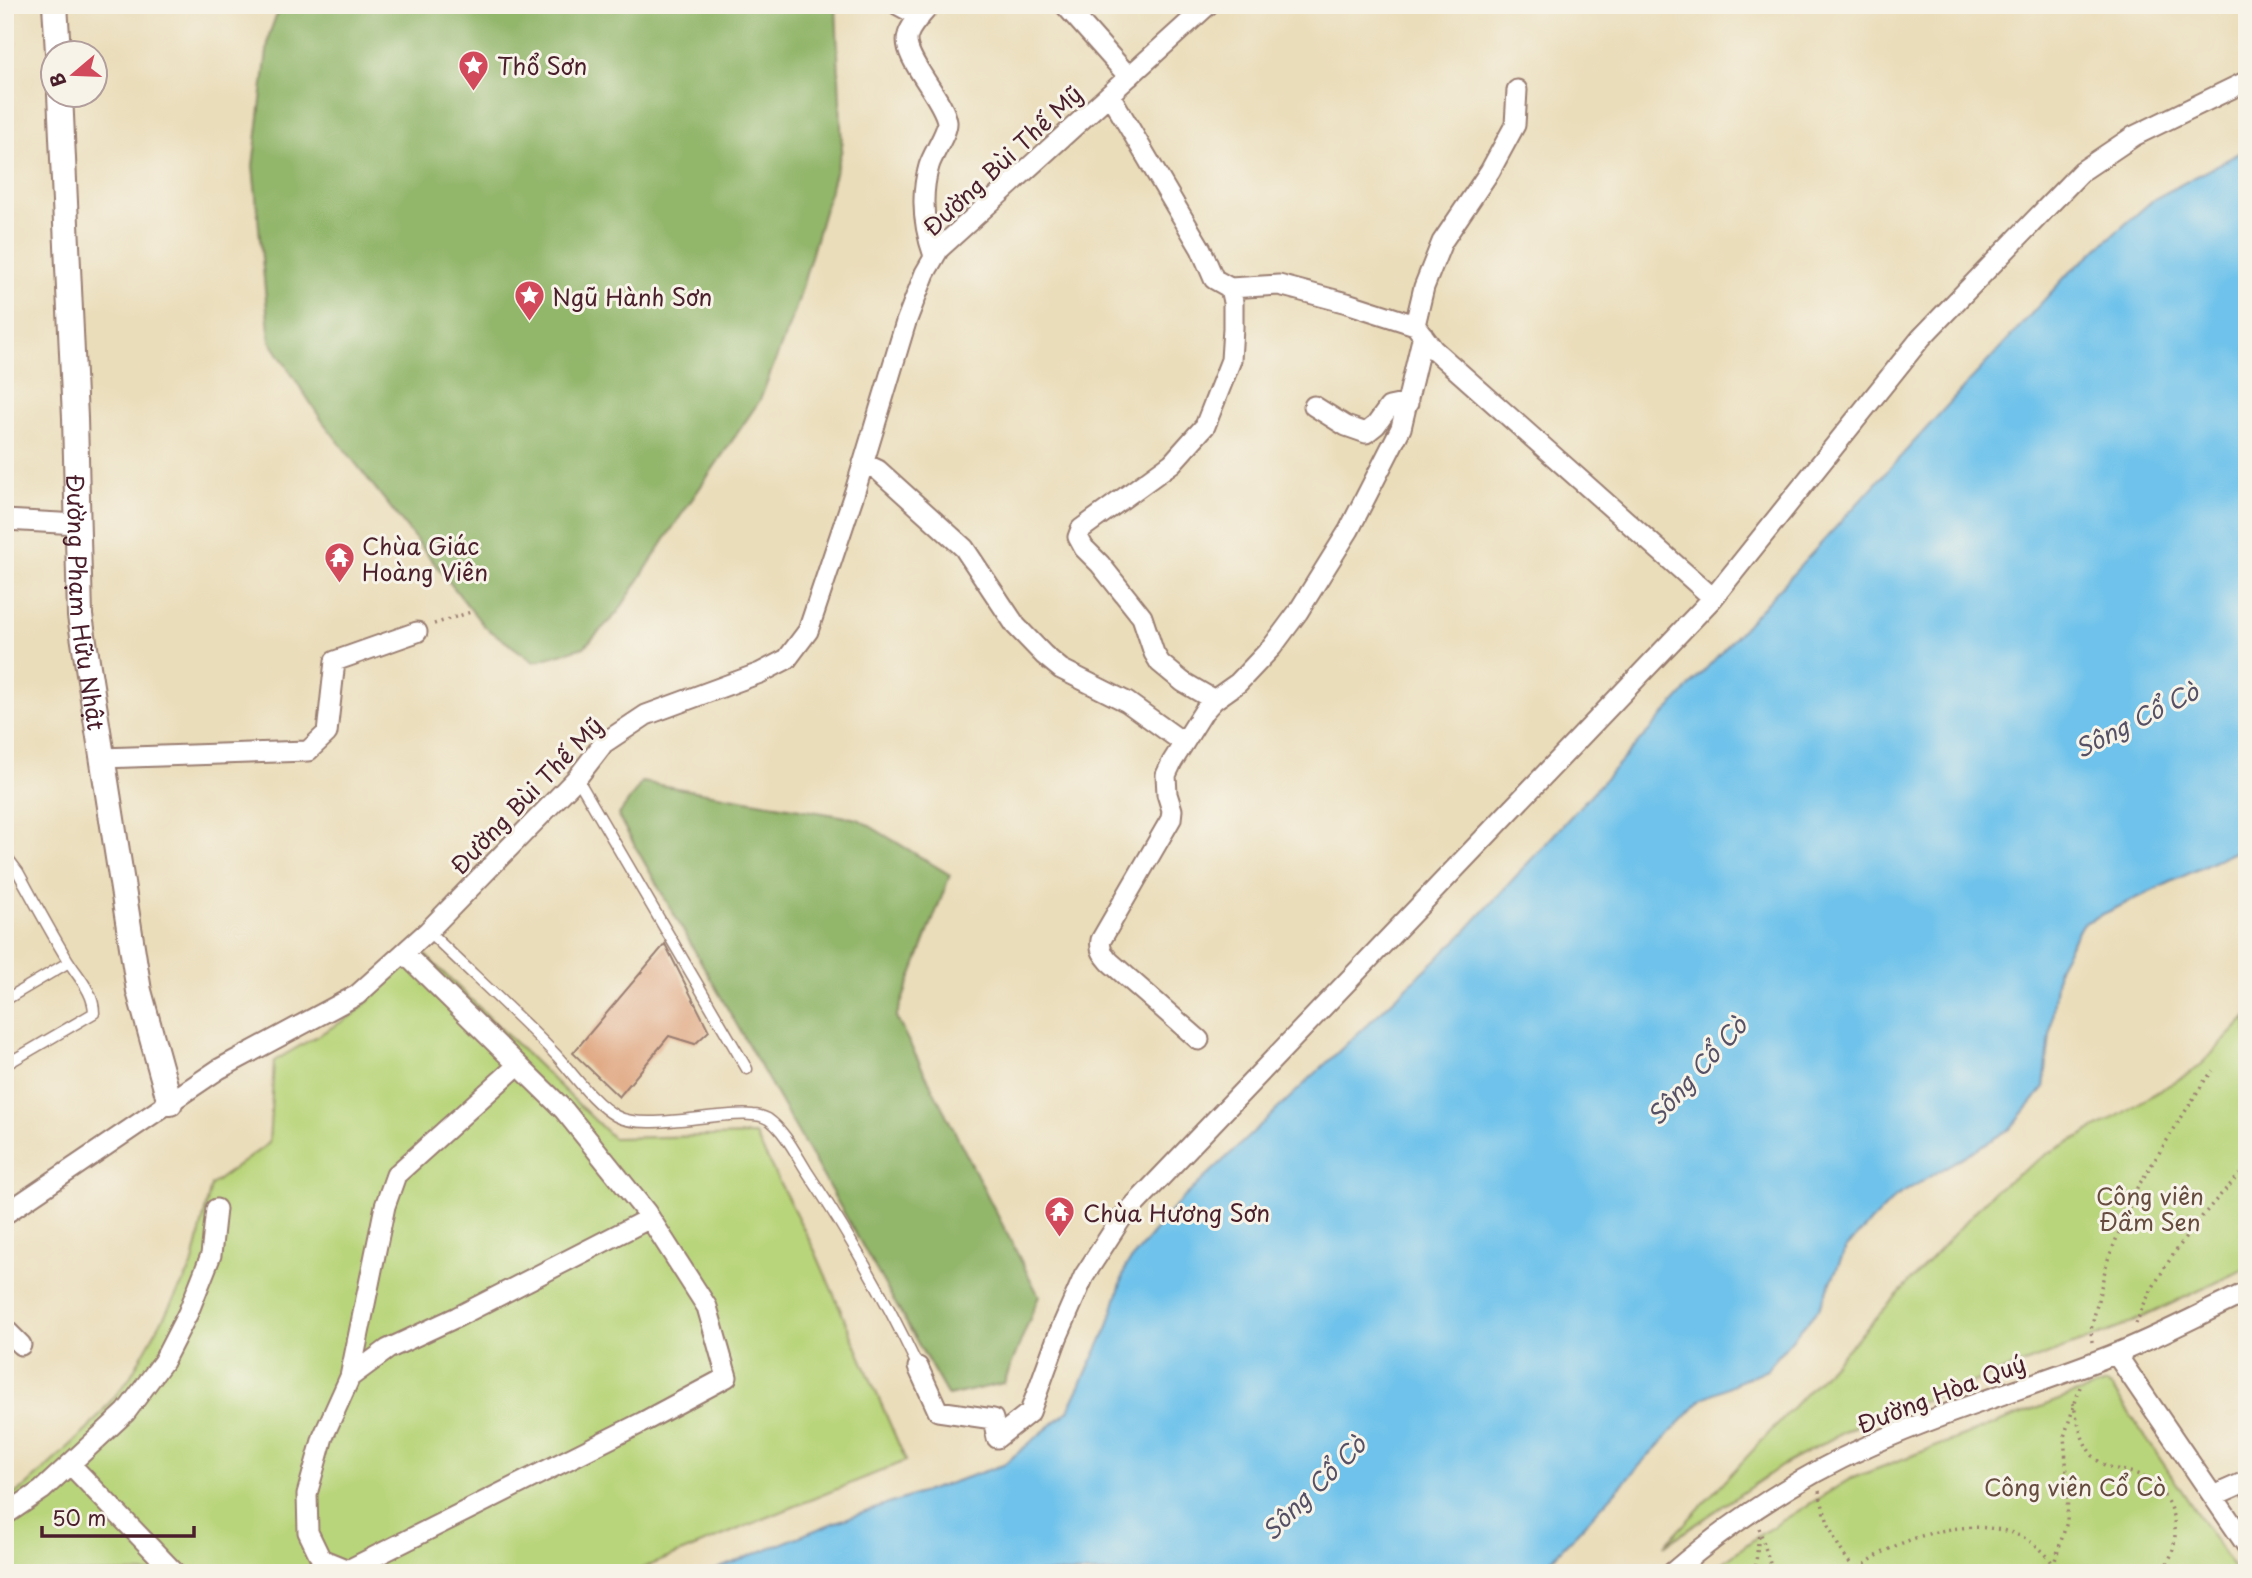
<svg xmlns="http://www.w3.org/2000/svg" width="2252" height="1578" font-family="'Playpen Sans',sans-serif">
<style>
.green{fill:#b9d57b;stroke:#827a53;stroke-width:2}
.forest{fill:#92b66b;stroke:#6e6a4b;stroke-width:2}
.water{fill:#6ec2eb;stroke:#5c708b;stroke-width:2}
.building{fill:#e1aa86}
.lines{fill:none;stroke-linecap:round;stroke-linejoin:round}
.service-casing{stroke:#9a7e72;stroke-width:13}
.minor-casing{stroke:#9a7e72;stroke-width:23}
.tertiary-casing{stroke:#9a7e72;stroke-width:28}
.path{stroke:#9a7e72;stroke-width:3.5;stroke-dasharray:2 5;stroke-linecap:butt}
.service{stroke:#fff;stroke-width:10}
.minor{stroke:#fff;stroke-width:19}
.tertiary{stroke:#fff;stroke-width:24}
.labels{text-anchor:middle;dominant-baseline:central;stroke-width:6;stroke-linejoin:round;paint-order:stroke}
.poi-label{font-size:23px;fill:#4a1f2b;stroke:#f7f3e8;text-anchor:start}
.street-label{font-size:23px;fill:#4a1f2b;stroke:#f7f3e8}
.park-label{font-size:23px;fill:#664c3f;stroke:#f7f3e8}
.water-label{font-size:24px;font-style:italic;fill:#555065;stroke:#f7f3e8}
</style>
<rect width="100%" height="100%" fill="#f7f3e8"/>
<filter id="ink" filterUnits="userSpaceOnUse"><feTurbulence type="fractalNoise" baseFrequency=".0143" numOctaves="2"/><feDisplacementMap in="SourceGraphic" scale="14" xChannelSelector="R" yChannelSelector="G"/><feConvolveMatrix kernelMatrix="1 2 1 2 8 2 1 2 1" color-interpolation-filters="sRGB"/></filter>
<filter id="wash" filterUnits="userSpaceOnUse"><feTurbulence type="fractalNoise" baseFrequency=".00686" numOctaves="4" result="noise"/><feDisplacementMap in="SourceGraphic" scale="28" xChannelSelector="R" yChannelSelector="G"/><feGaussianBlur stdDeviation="1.57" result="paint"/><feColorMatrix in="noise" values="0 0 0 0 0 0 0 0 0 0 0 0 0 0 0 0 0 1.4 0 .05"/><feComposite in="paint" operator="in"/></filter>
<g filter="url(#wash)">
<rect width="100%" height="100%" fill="#eaddba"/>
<!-- green -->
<path class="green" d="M421,951L613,1138L755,1135L815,1251L906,1461L631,1573H5V1500L25,1487L88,1429L129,1379L192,1267L211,1185L269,1143L274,1061L353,1015Z
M2247,1017V1268L2124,1326L1855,1426L1783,1465L1664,1546L1994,1191L2050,1152L2106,1123L2199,1067Z
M2107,1384L2113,1389L2237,1573H1708L1761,1534L1850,1479L2077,1393Z"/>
<!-- forest -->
<path class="forest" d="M280,5H836L842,149L797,305L760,400L671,530L618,612L584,647L534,662L484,626L323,422L270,341L253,166L269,35Z
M642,782L858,819L950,875L896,1017L1039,1296L1004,1383L948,1396L618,816Z"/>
<!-- water -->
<path class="water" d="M2247,149V846L2082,924L2058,967L2044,1088L2010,1129L1894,1198L1846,1248L1820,1307L1767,1369L1703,1398L1539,1573H707L833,1523L1003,1465L1068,1411L1107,1329L1126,1266L1175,1206L1462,935L2066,276L2154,199Z"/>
<g id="blocks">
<!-- building -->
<path class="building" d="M665,944L709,1031L695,1044L669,1036L619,1097L573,1053Z"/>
</g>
</g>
<g filter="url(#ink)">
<use href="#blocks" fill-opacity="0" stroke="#9a7e72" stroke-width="2"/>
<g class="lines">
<defs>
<path id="service" d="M577,778L747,1069
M5,858L9,860L18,872C34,901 50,931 67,959C78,977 94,992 94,1013L5,1065
M428,931C471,973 516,1013 557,1056C575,1076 593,1103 616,1116C644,1132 717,1111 753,1115C757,1115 764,1117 768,1119C784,1130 796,1154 806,1170C848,1233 886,1299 918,1367
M5,1000L69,962"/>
<path id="minor" d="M898,5L920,17
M930,5C923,14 911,24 908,35C900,56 944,98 947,122C948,132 932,155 929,166C920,197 924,228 934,256
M1065,5L1129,77
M1110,95L1201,249L1214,279L1230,288L1279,285L1347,303L1415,325L1433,349L1713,598
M1415,325L1424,287L1442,242L1490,171L1515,125L1517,90
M1314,406L1346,426L1366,433L1376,425L1389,407L1408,403
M863,463L878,470L964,548L1016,626L1044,655L1061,669L1127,702L1184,743
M5,520L78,524
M1214,700L1183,682L1160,663L1154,653L1142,617L1100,564L1084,548L1078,537L1081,529L1172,463L1205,426L1231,360L1233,328V302L1230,288
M102,758L308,751L327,733L335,661L417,632
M1199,1040L1110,962C1104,955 1099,950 1101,940L1171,819L1172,810L1167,794L1166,775L1172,762L1204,711L1214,700L1238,683L1272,647L1298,612L1349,530L1401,428L1423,335
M5,1214L219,1069L357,995L428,931L577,778L604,743L646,715L760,673L787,659L808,631L855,491L906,322L925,273L939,249L1208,5
M5,1329L21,1345
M2116,1354L2247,1546
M918,1367L938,1411L993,1419L997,1438L1030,1412L1057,1338L1084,1276L1121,1219L1713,598L1921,338L2082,171L2134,136L2247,81
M350,1377L385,1206L396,1175L518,1065
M70,1464L175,1573
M2213,1496L2247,1481
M5,1515L42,1490L126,1412L163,1362L188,1313L211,1255L216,1209
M348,1570L321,1559L308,1532L307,1494L323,1437L350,1377L388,1349L457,1317L650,1218
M342,1573L643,1422L727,1377L707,1307L646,1212L564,1110L404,953
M1672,1573C1731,1522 1797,1478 1868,1446C1947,1410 2031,1387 2112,1355C2158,1337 2202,1313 2247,1292"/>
<g id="tertiary">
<path d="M55,5L58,52"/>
<path id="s1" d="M60,94L75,418L80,616L139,991L170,1103"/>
</g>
</defs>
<!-- service casing -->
<use href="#service" class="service-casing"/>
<!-- minor casing -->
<use href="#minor" class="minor-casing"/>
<!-- tertiary casing -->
<use href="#tertiary" class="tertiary-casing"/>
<!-- path -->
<path class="path" d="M434,624L471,612
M2136,1324C2153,1274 2208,1204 2247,1168
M2092,1342L2091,1330L2107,1262L2137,1188L2205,1080L2213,1071
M2073,1403C2078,1421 2081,1444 2095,1458C2108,1472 2129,1468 2145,1478C2178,1497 2185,1546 2160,1573
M1819,1491C1826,1521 1835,1547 1856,1570
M1759,1528L1773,1573
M1755,1573L1759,1533
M1854,1573C1902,1528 2022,1498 2058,1573
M2051,1573L2067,1522L2068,1485L2064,1437L2080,1387"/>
<!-- service -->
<use href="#service" class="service"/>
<!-- minor -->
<use href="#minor" class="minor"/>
<!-- tertiary -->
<use href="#tertiary" class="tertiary"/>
</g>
</g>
<!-- icons -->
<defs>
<symbol id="sight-pin" viewBox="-11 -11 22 30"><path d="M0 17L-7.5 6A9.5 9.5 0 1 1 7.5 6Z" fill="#d1495b" stroke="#f7f3e8"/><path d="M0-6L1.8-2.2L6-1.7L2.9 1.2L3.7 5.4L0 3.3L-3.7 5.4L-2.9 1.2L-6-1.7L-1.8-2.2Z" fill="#fff"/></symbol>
<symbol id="temple-pin" viewBox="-11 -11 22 30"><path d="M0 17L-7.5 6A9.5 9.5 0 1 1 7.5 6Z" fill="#d1495b" stroke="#f7f3e8"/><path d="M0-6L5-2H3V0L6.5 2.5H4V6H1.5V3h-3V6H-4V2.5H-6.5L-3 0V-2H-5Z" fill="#fff"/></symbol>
</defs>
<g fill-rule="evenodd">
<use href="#sight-pin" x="456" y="48" width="35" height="47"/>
<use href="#sight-pin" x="512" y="278" width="35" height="47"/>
<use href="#temple-pin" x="322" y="540" width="35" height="47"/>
<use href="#temple-pin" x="1042" y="1194" width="35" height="47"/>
</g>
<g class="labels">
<!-- poi labels -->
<g class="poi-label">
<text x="497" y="65">Thổ Sơn</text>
<text x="552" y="296">Ngũ Hành Sơn</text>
<text x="362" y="545">Chùa Giác<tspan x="362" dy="26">Hoàng Viên</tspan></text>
<text x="1083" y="1212">Chùa Hương Sơn</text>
</g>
<!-- street labels -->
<g class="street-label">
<text transform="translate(1002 160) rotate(-43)">Đường Bùi Thế Mỹ</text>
<text stroke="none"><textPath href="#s1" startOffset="509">Đường Phạm Hữu Nhật</textPath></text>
<text transform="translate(526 795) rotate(-46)">Đường Bùi Thế Mỹ</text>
<text transform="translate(1941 1393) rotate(-21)">Đường Hòa Quý</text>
</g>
<!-- park labels -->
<g class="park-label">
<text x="2150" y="1195">Công viên<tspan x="2150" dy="26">Đầm Sen</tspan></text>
<text x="2075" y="1486">Công viên Cổ Cò</text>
</g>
<!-- water labels -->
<g class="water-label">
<text transform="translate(2136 719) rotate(-27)">Sông Cổ Cò</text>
<text transform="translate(1696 1070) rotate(-48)">Sông Cổ Cò</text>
<text transform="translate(1313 1487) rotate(-45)">Sông Cổ Cò</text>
</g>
</g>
<!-- margin -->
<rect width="2252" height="1578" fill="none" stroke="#f7f3e8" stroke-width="28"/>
<!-- north arrow -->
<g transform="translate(74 74) rotate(251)"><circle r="33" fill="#f7f3e8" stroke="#b29e9c" stroke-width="2"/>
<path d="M0-5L12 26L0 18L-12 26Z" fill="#d1495b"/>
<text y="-10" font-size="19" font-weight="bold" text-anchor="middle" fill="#4a1f2b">B</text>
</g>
<!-- scale -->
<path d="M42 1526v10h152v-10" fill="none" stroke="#4a1f2b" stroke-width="3.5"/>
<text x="52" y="1526" font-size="21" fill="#4a1f2b" stroke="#f7f3e8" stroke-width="5" paint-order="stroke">50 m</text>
</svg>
